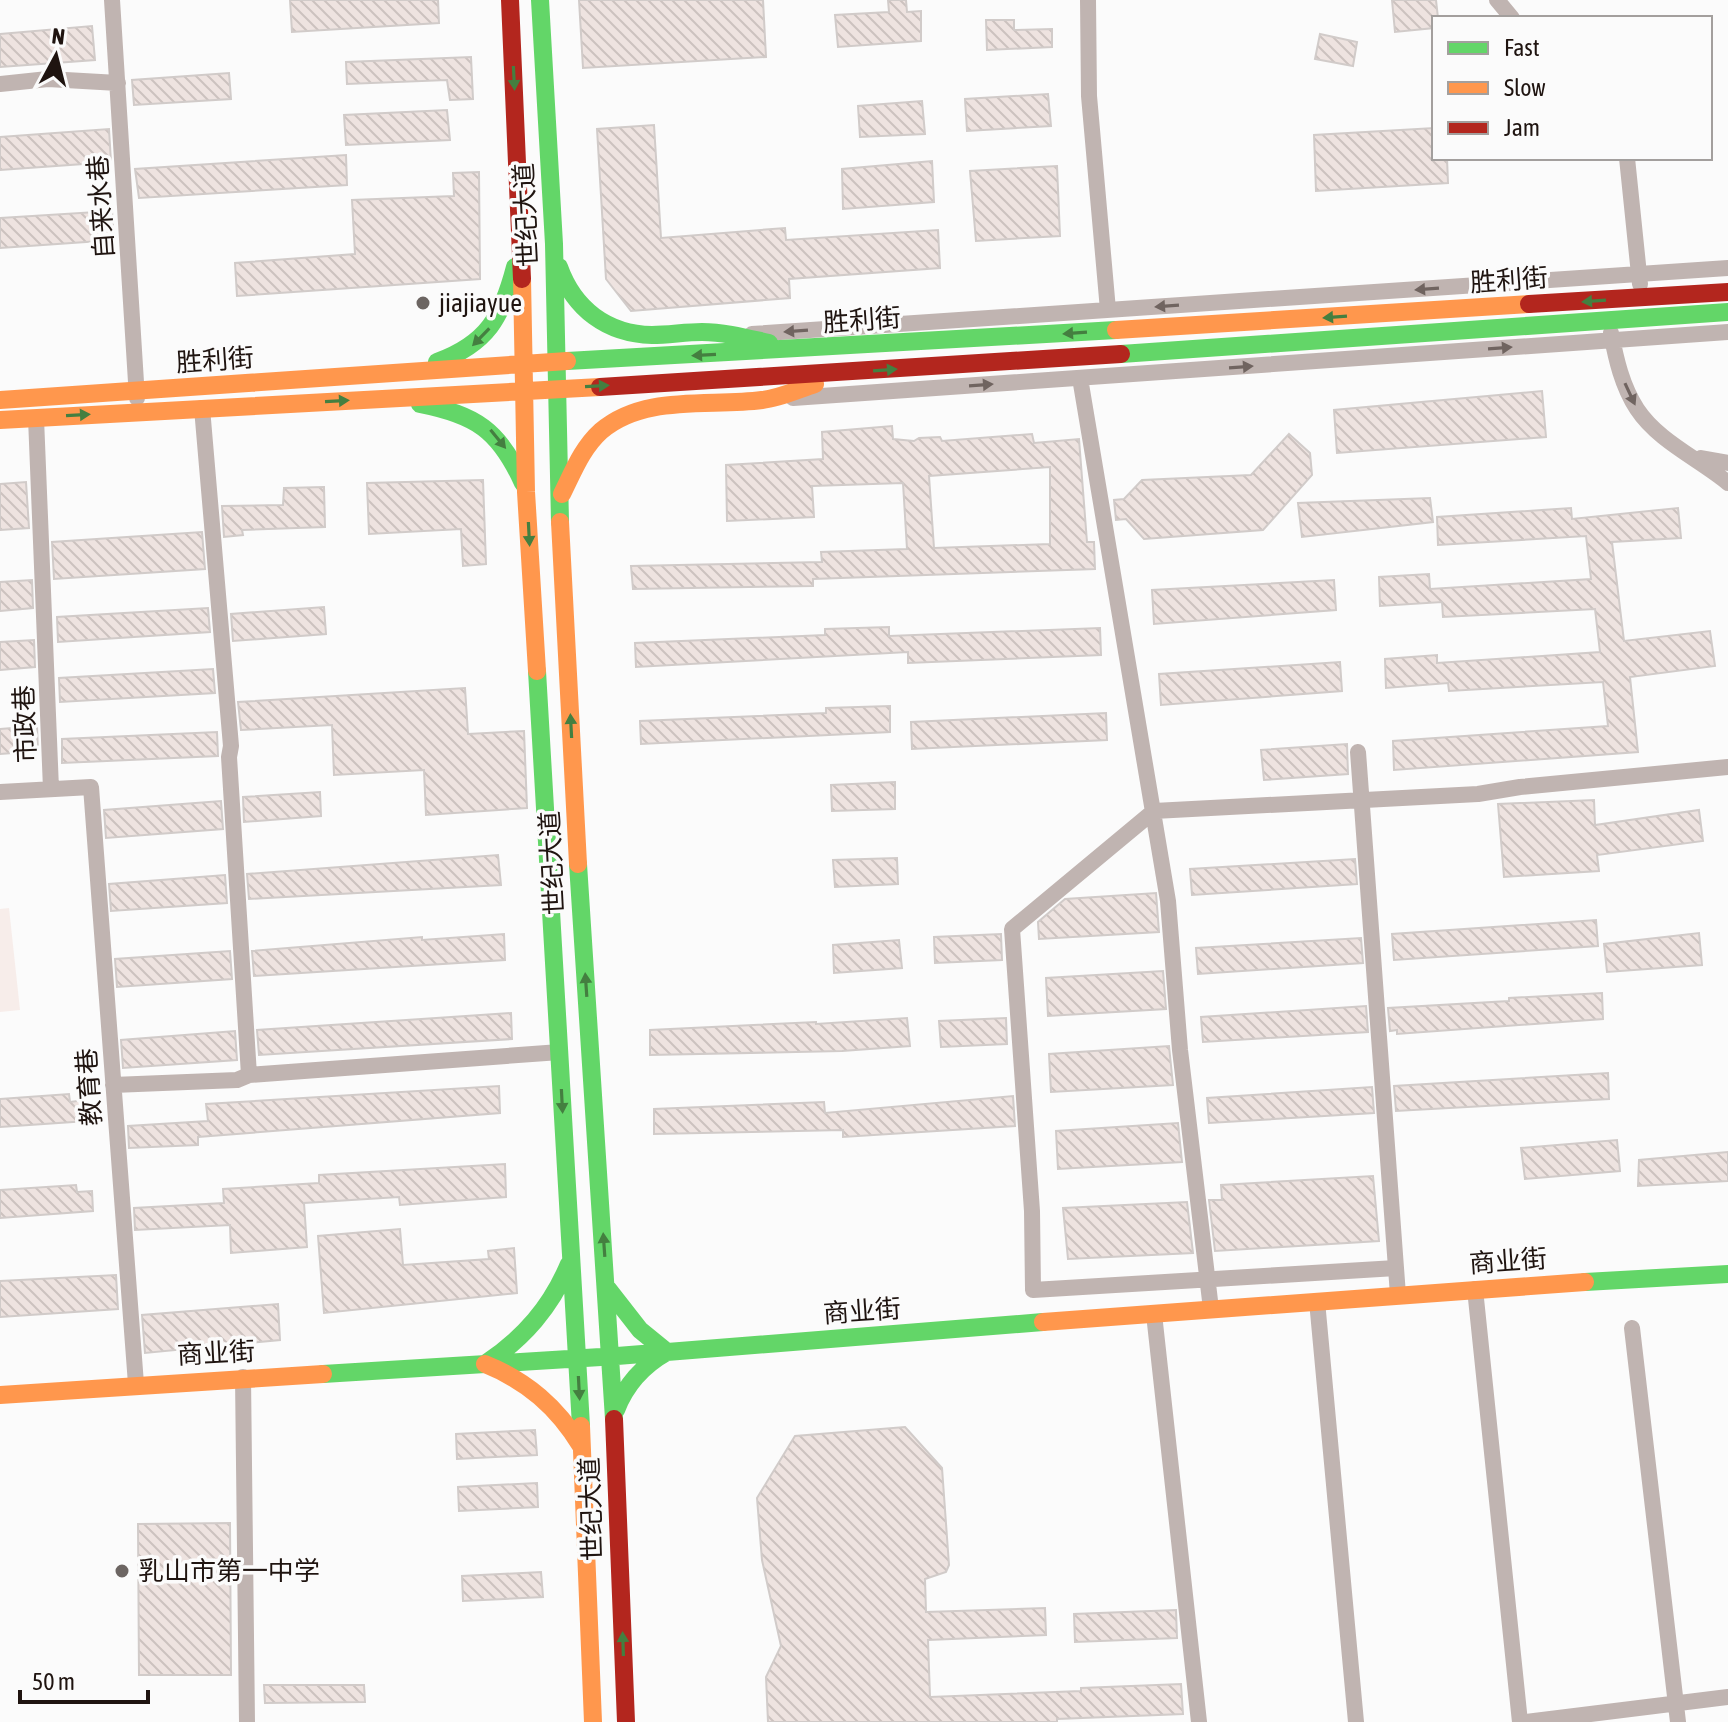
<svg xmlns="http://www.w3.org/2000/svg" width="1728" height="1722" font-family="'Asap Condensed','Noto Sans SC',sans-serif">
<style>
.pitch{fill:#f7edea}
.building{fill:url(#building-back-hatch);stroke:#d1cbc9;stroke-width:2;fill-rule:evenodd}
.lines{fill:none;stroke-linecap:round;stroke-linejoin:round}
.street{stroke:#c0b4b1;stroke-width:16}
.fast{stroke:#63d668;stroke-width:18}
.slow{stroke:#ff974d;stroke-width:18}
.jam{stroke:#b3261e;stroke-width:18}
.oneway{fill:#447f40}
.oneway2{fill:#706460}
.poi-dot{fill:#6c6562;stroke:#fbfbfb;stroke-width:3}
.labels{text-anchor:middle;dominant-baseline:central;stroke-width:7;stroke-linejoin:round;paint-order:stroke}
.street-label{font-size:26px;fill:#1f1410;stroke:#fbfbfb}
.poi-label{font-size:26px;fill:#1f1410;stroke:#fbfbfb;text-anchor:start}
</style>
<defs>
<pattern id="building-back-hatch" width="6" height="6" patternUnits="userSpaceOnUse" patternTransform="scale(2)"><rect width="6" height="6" fill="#eee3e0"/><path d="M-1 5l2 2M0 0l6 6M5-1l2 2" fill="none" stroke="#ccc2bf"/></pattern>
</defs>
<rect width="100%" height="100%" fill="#fbfbfb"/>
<!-- pitch -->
<path class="pitch" d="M9,908L20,1010L0,1012V909Z"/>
<!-- building -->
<path class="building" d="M290,0H438L439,23L292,32Z
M579,0H763L766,57L583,68Z
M888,0H906L907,12L921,11V41L838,47L835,15L889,12Z
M1392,0H1436L1438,18H1434V28L1395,32Z
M986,20H1014V30L1052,29V47L987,50Z
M92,26L95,60L0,67V34Z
M1320,34L1357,42L1353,66L1315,59Z
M471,57L473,99L450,100L447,80L347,84L346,62Z
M229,73L231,99L134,105L132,80Z
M1048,94L1051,126L967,131L965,99Z
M922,101L925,134L860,137L858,106Z
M447,110L450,140L346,145L344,115Z
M654,125L661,238L785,228L786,240L938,230L940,268L789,279L790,298L631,311L606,279L597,129Z
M1434,128V158H1447L1448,183L1316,191L1314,135Z
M109,129L111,162L0,170V137Z
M346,155L347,185L139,198L135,169Z
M932,161L934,202L843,209L842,169Z
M1057,166L1060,236L976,241L970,171Z
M479,172L480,279L237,296L235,263L355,254L352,200L454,196L453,173Z
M112,211L114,240L0,248V218Z
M1542,391L1546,437L1337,453L1334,410Z
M892,426L893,439L914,441L919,438L940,437L942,441L1032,434L1034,443L1079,439L1087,542H1094L1095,569L813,579V586L633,589L631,566L822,562L821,552L907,549L903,483L812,486L814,517L727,521L726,465L823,459L822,432ZM1050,467V544L934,548L929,476Z
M1289,434L1310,453L1312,475L1263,530L1144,539L1126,519L1116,520L1114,500L1124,499L1142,480L1251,475Z
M483,480L486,564L463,566L461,529L369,534L367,483Z
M26,482L29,528L0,530V484Z
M324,487L325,527L242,530L243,535L224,537L222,506L283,505L284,488Z
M1430,498L1433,522L1302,537L1298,503Z
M1571,508L1572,519L1678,508L1681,538L1612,542L1624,641L1710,631L1715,666L1630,677L1638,752L1394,770L1393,741L1608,726L1603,682L1449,691L1448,683L1386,688L1385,659L1437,655V663L1600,652L1595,609L1443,617L1442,602L1380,606L1379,577L1429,574L1430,589L1591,579L1586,536L1438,545L1437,517Z
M202,532L205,569L54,579L52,542Z
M32,580L33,608L0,611V582Z
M1334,580L1336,610L1154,624L1152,590Z
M324,607L326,634L233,641L231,614Z
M208,608L210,632L58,642L57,617Z
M889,627V636L1100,628L1101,655L908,663V652L636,667L635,643L825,635V629Z
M34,640L35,667L0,670V642Z
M1340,662L1342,691L1161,705L1159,674Z
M213,669L215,693L60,702L59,678Z
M465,688L468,734L524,731L527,808L426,815L424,770L334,775L332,725L241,730L238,702Z
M890,706V732L641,744L640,721L826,713V708Z
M1106,713L1107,740L912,749L911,722Z
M37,726L38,751L0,754V729Z
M217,732L218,756L62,763V739Z
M1347,744L1348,774L1264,780L1261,750Z
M895,782V809L832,811L831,785Z
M320,792L321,816L244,822L243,797Z
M1594,800L1595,825L1699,810L1703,841L1597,855L1599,871L1504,877L1498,804Z
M221,801L223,829L106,838L104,810Z
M498,855L501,885L249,899L247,874Z
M897,858L898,884L835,887L833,860Z
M1355,859L1357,884L1192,895L1190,869Z
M225,875L227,903L111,911L109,884Z
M1156,893L1159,932L1039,939L1038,922L1065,899Z
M1596,920L1598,946L1394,960L1392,934Z
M1699,933L1702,965L1607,972L1604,944Z
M504,934L505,960L254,976L252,951L422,937V940Z
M1001,934L1002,960L935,963L934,937Z
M1361,938L1363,963L1198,974L1196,948Z
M899,940L902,968L834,973L833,945Z
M230,951L232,979L117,987L115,959Z
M1163,971L1166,1009L1048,1016L1046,978Z
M1602,993L1603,1019L1397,1034V1030L1390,1031L1388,1008L1509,1001V998Z
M1366,1006L1368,1032L1203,1042L1201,1017Z
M511,1013L512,1039L259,1055L257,1030Z
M907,1018L910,1046L842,1051L650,1055V1030L816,1022V1024Z
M1006,1018L1007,1044L941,1047L939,1021Z
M235,1031L237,1060L123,1068L121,1040Z
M1169,1046L1173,1085L1051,1092L1049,1054Z
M1608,1073L1609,1099L1396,1111L1394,1086Z
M499,1086L500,1113L198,1137V1145L129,1148L128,1126L208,1121L206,1104Z
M1372,1087L1374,1113L1209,1123L1207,1098Z
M69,1094L70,1102L86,1100L87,1121L0,1127V1099Z
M1013,1096L1015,1126L843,1137V1130L654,1134V1109L824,1102L825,1113Z
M1178,1123L1182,1162L1058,1169L1056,1131Z
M1617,1140L1620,1171L1525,1179L1521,1148Z
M1728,1152V1181L1638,1186L1639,1160Z
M505,1164L506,1197L400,1205L399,1197L304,1203L307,1247L231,1253L230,1225L135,1230L134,1208L224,1203L223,1189L319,1183V1175Z
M1373,1176L1379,1241L1215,1251L1209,1200H1222L1221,1185Z
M76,1185L77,1192L92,1191L93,1211L0,1218V1190Z
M1187,1202L1193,1253L1068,1259L1063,1208Z
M400,1229L403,1265L489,1259L488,1251L514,1248L517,1293L324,1313L318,1236Z
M116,1275L118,1309L0,1317V1281Z
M278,1304L280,1340L145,1353L142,1315Z
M905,1427L942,1468L949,1565L946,1572L925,1579L926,1612L1045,1608L1046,1635L928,1640L930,1697L1081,1691V1688L1181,1684L1183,1714L1057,1719V1722H768L766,1677L781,1646L762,1560L757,1498L795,1436Z
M535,1430L537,1455L457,1459L456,1434Z
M537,1483L538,1507L459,1511L458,1487Z
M230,1523L231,1675H139L138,1524Z
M541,1572L543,1597L463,1601L462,1576Z
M1176,1610L1177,1638L1075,1642L1074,1614Z
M264,1685H364L365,1702L265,1703Z"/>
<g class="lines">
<!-- street -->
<path class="street" d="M112,0L137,398
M1088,0L1089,96L1108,310
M1497,0L1512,18
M0,84L48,79L118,83
M1627,158L1640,284
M1611,333C1616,359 1622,386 1637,409C1658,441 1699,459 1728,483
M752,334L1728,268
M1080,378L1168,901L1180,1050L1211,1309
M793,398L1728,332
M202,408L231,746L229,757L249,1075
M36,418L51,789
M1701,458L1728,463
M1358,752L1398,1295
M0,792L91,787L136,1384
M113,1085L237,1080L249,1075L560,1052
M1396,1268L1033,1290L1032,1211L1012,929L1154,811L1478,794L1520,787L1728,767
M1475,1289L1520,1722
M1317,1301L1356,1722
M1154,1314L1199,1722
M1632,1328L1678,1722
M243,1377L247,1722
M1526,1722L1728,1697"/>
<!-- fast -->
<path class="fast" d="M540,0L554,244L560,522
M559,267C574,309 607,334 652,335C669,335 685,332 702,332C725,332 747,338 769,343
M1121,354L1728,312
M567,361L1116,330
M437,362C487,344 502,317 515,267
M420,404C476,415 499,430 523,483
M537,671L581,1426
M578,864L614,1419
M1585,1282L1728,1274
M608,1289L640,1330L667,1352C642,1366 626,1384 616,1410
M485,1364C524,1338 551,1307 569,1264
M323,1374L617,1356L1043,1322"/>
<!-- slow -->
<path class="slow" d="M522,279L526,492L537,671
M1116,330L1529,304
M0,400L567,361
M0,420L600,387
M562,494C573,472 582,448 601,431C644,394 709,407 762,400C780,398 797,390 815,384
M560,522L578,864
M1043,1322L1585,1282
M485,1364C527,1381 557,1407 581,1446
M0,1395L323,1374
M581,1426L593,1722"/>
<!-- jam -->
<path class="jam" d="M510,0L522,279
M1529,304L1728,292
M600,387L1121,354
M614,1419L626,1722"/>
</g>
<!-- one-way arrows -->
<defs><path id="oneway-solid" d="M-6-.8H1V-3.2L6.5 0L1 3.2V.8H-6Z" transform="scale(2)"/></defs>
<g class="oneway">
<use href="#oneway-solid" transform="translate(514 78) rotate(87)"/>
<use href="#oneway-solid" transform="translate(1594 301) rotate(176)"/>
<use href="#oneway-solid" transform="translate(1335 317) rotate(176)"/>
<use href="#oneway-solid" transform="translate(1075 333) rotate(176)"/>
<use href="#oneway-solid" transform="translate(481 337) rotate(134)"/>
<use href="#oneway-solid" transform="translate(704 355) rotate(177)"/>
<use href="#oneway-solid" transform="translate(885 370) rotate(-4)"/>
<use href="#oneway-solid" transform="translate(597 386) rotate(-3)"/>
<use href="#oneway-solid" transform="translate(337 401) rotate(-3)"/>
<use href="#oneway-solid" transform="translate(78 415) rotate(-3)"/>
<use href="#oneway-solid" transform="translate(498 439) rotate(51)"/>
<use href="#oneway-solid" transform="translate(529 534) rotate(87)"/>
<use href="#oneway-solid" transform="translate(571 726) rotate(-93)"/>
<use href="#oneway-solid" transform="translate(586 985) rotate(-94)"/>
<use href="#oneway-solid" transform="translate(562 1101) rotate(87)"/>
<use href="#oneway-solid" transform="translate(604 1245) rotate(-94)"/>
<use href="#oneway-solid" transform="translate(579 1388) rotate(87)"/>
<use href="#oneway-solid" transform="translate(623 1644) rotate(-92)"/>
</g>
<g class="oneway2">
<use href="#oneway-solid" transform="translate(1427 289) rotate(176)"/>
<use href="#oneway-solid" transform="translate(1167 306) rotate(176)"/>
<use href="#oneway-solid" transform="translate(796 331) rotate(176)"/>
<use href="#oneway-solid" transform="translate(1500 348) rotate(-4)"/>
<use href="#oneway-solid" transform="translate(1241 367) rotate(-4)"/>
<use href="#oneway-solid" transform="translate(981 385) rotate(-4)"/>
<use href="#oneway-solid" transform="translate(1630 394) rotate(65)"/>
</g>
<!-- markers -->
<g class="poi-dot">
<circle cx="423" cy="303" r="8"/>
<circle cx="122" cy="1571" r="8"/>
</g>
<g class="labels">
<!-- street labels -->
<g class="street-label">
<text transform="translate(101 207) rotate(-94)">自来水巷</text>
<text transform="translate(526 215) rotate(-93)">世纪大道</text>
<text transform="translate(1509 280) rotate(-4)">胜利街</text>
<text transform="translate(862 320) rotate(-4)">胜利街</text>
<text transform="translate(215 360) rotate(-4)">胜利街</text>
<text transform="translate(25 724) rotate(-92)">市政巷</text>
<text transform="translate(552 863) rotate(-93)">世纪大道</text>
<text transform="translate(89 1087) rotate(-94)">教育巷</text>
<text transform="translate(1508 1261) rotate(-4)">商业街</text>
<text transform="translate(862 1311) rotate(-4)">商业街</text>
<text transform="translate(216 1353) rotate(-3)">商业街</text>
<text transform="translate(591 1509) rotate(-92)">世纪大道</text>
</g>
<!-- poi labels -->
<g class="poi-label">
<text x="439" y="303">jiajiayue</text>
<text x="138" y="1571">乳山市第一中学</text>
</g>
</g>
<!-- legend -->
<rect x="1432" y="16" width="280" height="144" fill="#fbfbfb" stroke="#a39f9d" stroke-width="2"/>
<rect x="1448" y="42" width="40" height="12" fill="#63d668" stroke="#a39f9d" stroke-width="2"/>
<text x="1504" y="56" font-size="24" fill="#1f1410">Fast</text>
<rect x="1448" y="82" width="40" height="12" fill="#ff974d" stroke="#a39f9d" stroke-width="2"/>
<text x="1504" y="96" font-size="24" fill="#1f1410">Slow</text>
<rect x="1448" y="122" width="40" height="12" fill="#b3261e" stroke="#a39f9d" stroke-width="2"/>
<text x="1504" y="136" font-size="24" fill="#1f1410">Jam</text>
<!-- north arrow -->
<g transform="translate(56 56) rotate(7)" stroke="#fbfbfb" stroke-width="6" paint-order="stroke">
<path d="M0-6L14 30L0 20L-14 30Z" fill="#1f1410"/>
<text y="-12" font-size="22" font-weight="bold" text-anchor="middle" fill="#1f1410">N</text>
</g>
<!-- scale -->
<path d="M20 1690v12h128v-12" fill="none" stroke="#1f1410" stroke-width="4"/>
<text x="32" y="1690" font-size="24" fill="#1f1410" stroke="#fbfbfb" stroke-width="6" paint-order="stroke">50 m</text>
</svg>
